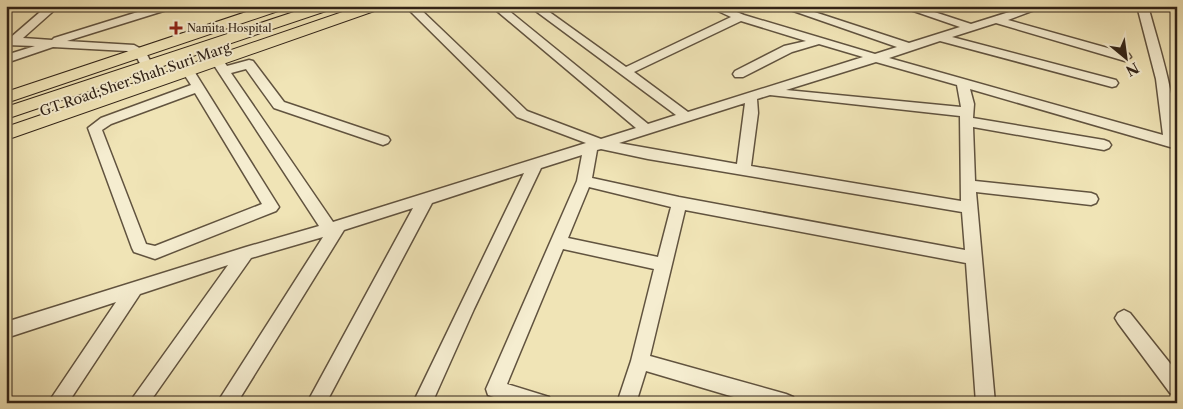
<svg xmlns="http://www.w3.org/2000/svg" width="1183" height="409" font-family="'Libre Caslon Text',serif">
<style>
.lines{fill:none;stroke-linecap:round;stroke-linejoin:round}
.minor-casing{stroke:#61533f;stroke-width:3}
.major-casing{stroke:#312317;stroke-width:2}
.minor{fill:#f5edd0;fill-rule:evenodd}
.major{fill:#f0e4b6;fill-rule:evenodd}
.poi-dot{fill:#8f2418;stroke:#f5edd0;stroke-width:2}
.labels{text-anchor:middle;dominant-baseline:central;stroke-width:4;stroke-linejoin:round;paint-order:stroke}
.far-poi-label{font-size:11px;fill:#312317;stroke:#f5edd0;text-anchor:start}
.street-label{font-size:14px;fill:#312317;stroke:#f5edd0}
</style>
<rect width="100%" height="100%" fill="#f0e4b6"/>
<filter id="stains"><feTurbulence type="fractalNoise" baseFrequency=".004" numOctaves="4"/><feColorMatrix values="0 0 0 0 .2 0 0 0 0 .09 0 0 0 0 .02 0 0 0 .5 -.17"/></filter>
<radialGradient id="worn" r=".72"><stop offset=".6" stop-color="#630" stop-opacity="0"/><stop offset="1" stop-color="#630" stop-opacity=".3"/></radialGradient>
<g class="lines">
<defs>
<path id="minor" d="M47,6H59L23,38L52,40L54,38L157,6H174L173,8L67,41L134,45L145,51L153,66L151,69H143L136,56L127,51L53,47L6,63V55L35,46L6,45V38H10Z
M405,6H417L527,111L601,139L636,128L491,6H503L648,124L676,115L529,6H541L626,67L731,17L707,6H722L744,15L875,54L897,47L779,6H796L909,43L960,27L899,6H916L971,24L1028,6H1045L1008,20L1129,54L1131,57L1125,61L996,23L952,37L1116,80L1118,83L1116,86L1112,87L940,41L889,58L1163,135L1156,79L1137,6H1148C1161,53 1177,100 1177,149L970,89L974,104L973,118L1104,140L1109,142L1111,145L1109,148L1104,150L973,127L975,181L1091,193L1096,195L1098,199L1096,203L1091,205L976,192L995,403H976L966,263L685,210L650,356L786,394L793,397L795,403H754L646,371L636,403H617L631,361L654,269L563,249L507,384L549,397L551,403H511L488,395L486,389L577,181L582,155L541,168L474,309L432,403H413L524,173L432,203L326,403H307L413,208L344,230L237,403H217L323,237L251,258L149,403H129L228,265L140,294L68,403H48L116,302L6,338V322L246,247L319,226L206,53L208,50H216L227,66L249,60L253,61L284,102L388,137L390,140L388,143L383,145L274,108L246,69L231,73L333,222L586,143L517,117ZM741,21L806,41L784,46L735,71L733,74L735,77H743L792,52L819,44L863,57L688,112L634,72ZM876,62L957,85L961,107L786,90ZM770,95L960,116L961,201L751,166L758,113L757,99ZM745,103L737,164L619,143ZM601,149L648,159L962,212L965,250L679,197L592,178L597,150ZM589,187L671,207L658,257L568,238Z
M188,67L194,71L279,207L276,211L155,259L134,252L132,248L88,128L101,118L191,85L182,71ZM195,93L262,204L155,246L146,244L102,130L111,124Z
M1124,310L1130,313L1177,372V396L1170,393L1118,323L1115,318L1118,313Z"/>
<path id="major" d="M264,6H286L284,9L6,103V92Z
M312,6H334L332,9L6,119V107Z
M360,6H382L380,9L6,140V127Z"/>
</defs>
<!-- minor casing -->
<use href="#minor" class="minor-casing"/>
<!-- major casing -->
<use href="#major" class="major-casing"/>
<!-- minor -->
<use href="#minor" class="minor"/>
<!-- major -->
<use href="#major" class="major"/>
</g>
<!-- markers -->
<path class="poi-dot" d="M173.5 20.5h5v5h5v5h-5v5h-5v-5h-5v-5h5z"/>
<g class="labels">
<!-- far-poi labels -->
<g class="far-poi-label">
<text x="187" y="28">Namita Hospital</text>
</g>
<!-- street labels -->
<g class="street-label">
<text transform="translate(135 79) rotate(-19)">GT Road;Sher Shah Suri Marg</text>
</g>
</g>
<!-- margin -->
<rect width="1183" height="409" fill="none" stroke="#f0e4b6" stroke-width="25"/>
<rect x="8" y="8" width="1168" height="394" fill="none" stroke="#312317" stroke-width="2.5"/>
<rect x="12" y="12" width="1158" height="384" fill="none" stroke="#312317"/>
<!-- north arrow -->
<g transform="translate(1126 58) rotate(151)" stroke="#f5edd0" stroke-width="4" paint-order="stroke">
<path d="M0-4L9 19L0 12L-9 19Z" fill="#312317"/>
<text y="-8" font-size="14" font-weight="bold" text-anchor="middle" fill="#312317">N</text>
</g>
<rect width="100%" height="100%" filter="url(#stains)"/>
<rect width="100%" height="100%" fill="url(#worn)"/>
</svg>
